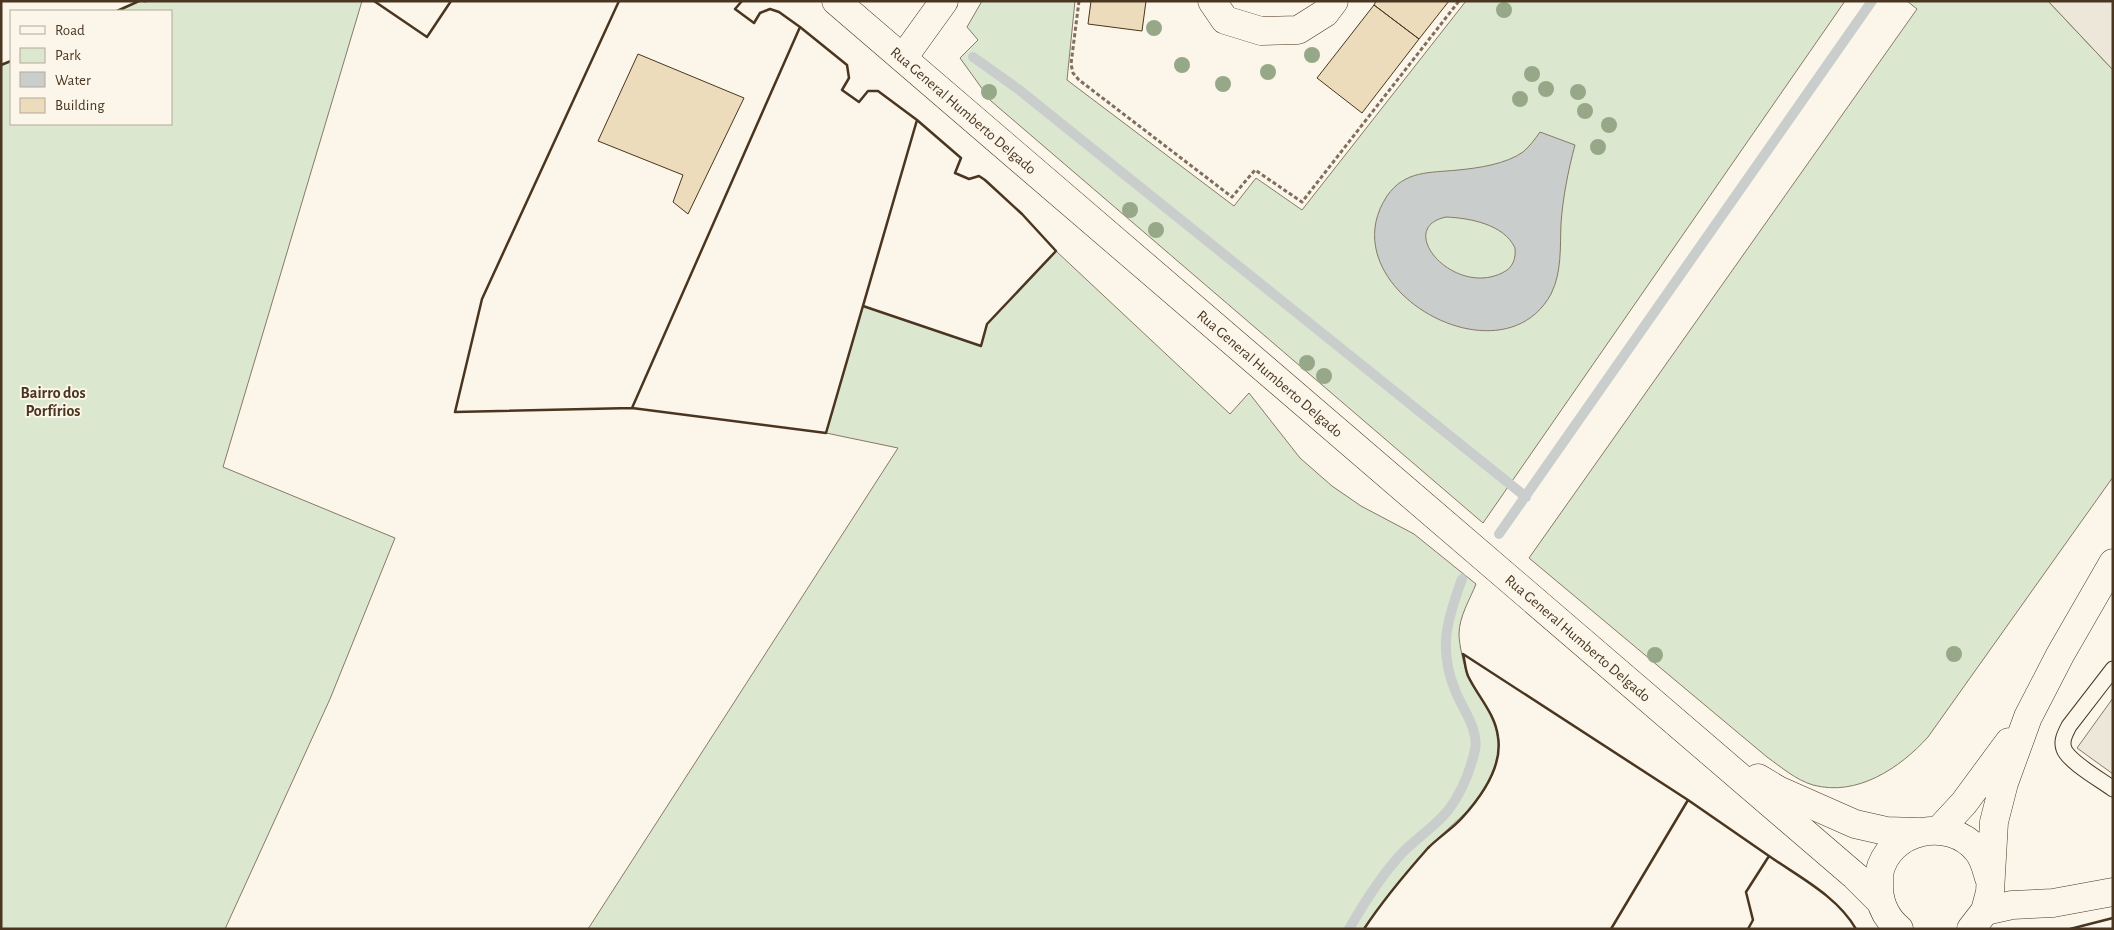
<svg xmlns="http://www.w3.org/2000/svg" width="2114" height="930" font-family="'Alegreya Sans',sans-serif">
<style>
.green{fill:#dce7d0;stroke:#887966}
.parking{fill:#ede7d9;stroke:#887966}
.water{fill:#c9cecd;stroke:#887966;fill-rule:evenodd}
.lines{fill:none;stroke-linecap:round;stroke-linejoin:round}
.stream{stroke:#c9cecd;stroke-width:10}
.building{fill:#ecdcbc;stroke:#4a3520}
.service-casing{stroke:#4a3520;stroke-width:17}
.minor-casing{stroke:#4a3520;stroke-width:29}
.tertiary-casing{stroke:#4a3520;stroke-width:29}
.secondary-casing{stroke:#4a3520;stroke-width:29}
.primary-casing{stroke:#4a3520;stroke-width:29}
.path{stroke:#7f6f5c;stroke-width:3;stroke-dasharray:4 2.5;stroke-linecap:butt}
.service{stroke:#fbf6e9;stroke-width:15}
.minor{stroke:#fbf6e9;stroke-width:28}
.tertiary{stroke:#fbf6e9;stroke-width:28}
.secondary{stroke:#fbf6e9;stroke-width:28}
.primary{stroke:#fbf6e9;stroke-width:28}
.wall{stroke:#4a3520;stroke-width:2.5}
.tree{fill:#96a887}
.labels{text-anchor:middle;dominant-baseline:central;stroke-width:4;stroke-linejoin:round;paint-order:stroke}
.street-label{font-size:15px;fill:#4a3520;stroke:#fbf6e9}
.neighbourhood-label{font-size:16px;font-weight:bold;fill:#4a3520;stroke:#fbf6e9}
</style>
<rect width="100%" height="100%" fill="#fbf6e9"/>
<!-- green -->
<path class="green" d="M139,1H362L223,467L395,538L330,699L225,929H1V65L11,61V124H171V11H117Z
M982,1H1075L1067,80L1234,206L1256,178L1302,210L1466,1H1845L1483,523L991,101L960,58L978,40L967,27Z
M1907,1H2048L2113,70V477L1928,737C1900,768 1857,797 1813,785C1796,780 1781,767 1767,757L1529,558L1917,9Z
M1056,251L1230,414L1249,393L1300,458L1332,486L1361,506L1414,534L1476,584C1470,599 1459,617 1459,634C1459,644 1464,667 1468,675C1483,708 1506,722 1496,763C1487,801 1453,822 1428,848C1405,873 1383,900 1364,929H588L898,448L826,433L863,306L981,346L987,324Z"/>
<!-- parking -->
<path class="parking" d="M2048,1H2113V70Z
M2113,698V774L2077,748Z"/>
<!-- water -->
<path class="water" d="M1540,132L1575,145C1568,171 1563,197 1561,223C1560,247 1562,272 1551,294C1501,386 1327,287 1387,196C1405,170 1430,173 1458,170C1479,168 1506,164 1523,152C1530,146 1535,139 1540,132ZM1446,217C1469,218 1504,224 1515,248C1516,259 1513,268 1502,273C1453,297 1394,228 1446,217Z"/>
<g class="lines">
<!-- stream -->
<path class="stream" d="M973,57L1018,89L1526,497
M1499,534L1872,1
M1349,929C1365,901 1382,874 1404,851C1418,837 1437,825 1449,809C1462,792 1470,771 1475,750C1479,728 1462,709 1455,690C1438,648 1447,620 1462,579"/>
</g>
<!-- building -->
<path class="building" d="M1091,1H1146L1142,31L1088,24Z
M1376,1H1449L1419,39L1374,5Z
M1374,5L1419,39L1362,113L1317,78Z
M638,54L744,98L688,214L673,202L683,175L598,141Z"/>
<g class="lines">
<defs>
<path id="service" d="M2113,669L2069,726C2065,734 2061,741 2064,749C2069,762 2101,780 2113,789"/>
<path id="minor" d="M1212,1L1225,20L1261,31L1298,30L1325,13L1334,1
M1985,911L2012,905L2053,903L2113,892"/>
<path id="tertiary" d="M903,58L944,1"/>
<g id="secondary">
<path id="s1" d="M836,1L1855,876L1880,901"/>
<path d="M1758,778L1778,790L1855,824L1886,831L1918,832"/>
</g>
<path id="primary" d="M1939,830L1964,803L2009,742
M1899,929C1887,919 1880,905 1879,889C1879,884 1879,879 1879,874C1888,829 1949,816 1977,850C1984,858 1986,868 1989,878
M1971,929L1985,911L1990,892L1994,822L2004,783L2028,717L2060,655L2113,563"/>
</defs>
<!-- service casing -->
<use href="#service" class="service-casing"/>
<!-- minor casing -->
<use href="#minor" class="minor-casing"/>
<!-- tertiary casing -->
<use href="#tertiary" class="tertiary-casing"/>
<!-- secondary casing -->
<use href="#secondary" class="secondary-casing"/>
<!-- primary casing -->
<use href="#primary" class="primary-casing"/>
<!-- path -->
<path class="path" d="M1079,1L1071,64L1073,73L1079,80L1232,197L1255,170L1302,202L1459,1"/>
<!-- service -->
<use href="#service" class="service"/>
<!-- minor -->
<use href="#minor" class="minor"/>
<!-- tertiary -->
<use href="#tertiary" class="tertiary"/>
<!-- secondary -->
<use href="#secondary" class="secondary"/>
<!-- primary -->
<use href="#primary" class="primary"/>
<!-- wall -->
<path class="wall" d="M144,1H146
M374,1L427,37L451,1
M619,1L482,299L455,412L632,408L800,27L779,12L770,9L760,13L754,23L735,9L742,1
M117,11L139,1
M800,27L847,65L849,78L842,90L859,102L868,91H878L917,120L826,433L632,408Z
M1,65L11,61
M917,120L961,158L955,173L969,179L979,176L985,180L1022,214L1056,251L987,324L981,346L863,306Z
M1687,802L1688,800L1769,856L1746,892L1753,920L1748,929
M1768,858L1769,856C1799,877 1837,896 1856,929
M1364,929C1383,900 1405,874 1428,848C1439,837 1452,829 1462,818C1481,797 1503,767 1498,737C1495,713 1478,697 1468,676C1465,669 1465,661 1463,654L1688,800L1611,929
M2070,929L2113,918"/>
</g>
<!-- trees -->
<g class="tree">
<circle cx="1504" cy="10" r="8"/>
<circle cx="1154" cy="28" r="8"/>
<circle cx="1312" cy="55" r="8"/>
<circle cx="1182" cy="65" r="8"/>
<circle cx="1268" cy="72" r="8"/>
<circle cx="1532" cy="74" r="8"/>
<circle cx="1223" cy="84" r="8"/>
<circle cx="1546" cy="89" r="8"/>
<circle cx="989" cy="92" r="8"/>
<circle cx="1578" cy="92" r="8"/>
<circle cx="1520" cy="99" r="8"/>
<circle cx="1585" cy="111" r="8"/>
<circle cx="1609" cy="125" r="8"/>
<circle cx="1598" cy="147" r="8"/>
<circle cx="1130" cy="210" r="8"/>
<circle cx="1156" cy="230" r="8"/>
<circle cx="1307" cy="363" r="8"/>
<circle cx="1324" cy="376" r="8"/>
<circle cx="1954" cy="654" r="8"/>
<circle cx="1655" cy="655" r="8"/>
</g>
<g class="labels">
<!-- street labels -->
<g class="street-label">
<text stroke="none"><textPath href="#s1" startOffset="168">Rua General Humberto Delgado</textPath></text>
<text stroke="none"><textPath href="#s1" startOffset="572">Rua General Humberto Delgado</textPath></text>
<text stroke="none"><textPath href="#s1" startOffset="978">Rua General Humberto Delgado</textPath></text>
</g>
<!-- neighbourhood labels -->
<g class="neighbourhood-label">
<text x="53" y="393">Bairro dos<tspan x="53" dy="18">Porfírios</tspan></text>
</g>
</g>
<!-- border -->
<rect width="2114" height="930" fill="none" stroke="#4a3520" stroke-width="5"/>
<!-- legend -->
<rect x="10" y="10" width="162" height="115" fill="#fbf6e9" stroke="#b4a999"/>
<rect x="20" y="26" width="25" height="8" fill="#fbf6e9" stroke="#b4a999"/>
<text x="55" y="35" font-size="15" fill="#4a3520">Road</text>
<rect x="20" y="48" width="25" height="15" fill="#dce7d0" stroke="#b4a999"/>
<text x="55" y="60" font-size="15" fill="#4a3520">Park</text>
<rect x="20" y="72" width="25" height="15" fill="#c9cecd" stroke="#b4a999"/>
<text x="55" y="85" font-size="15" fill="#4a3520">Water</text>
<rect x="20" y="98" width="25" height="15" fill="#ecdcbc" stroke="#b4a999"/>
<text x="55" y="110" font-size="15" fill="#4a3520">Building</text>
</svg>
